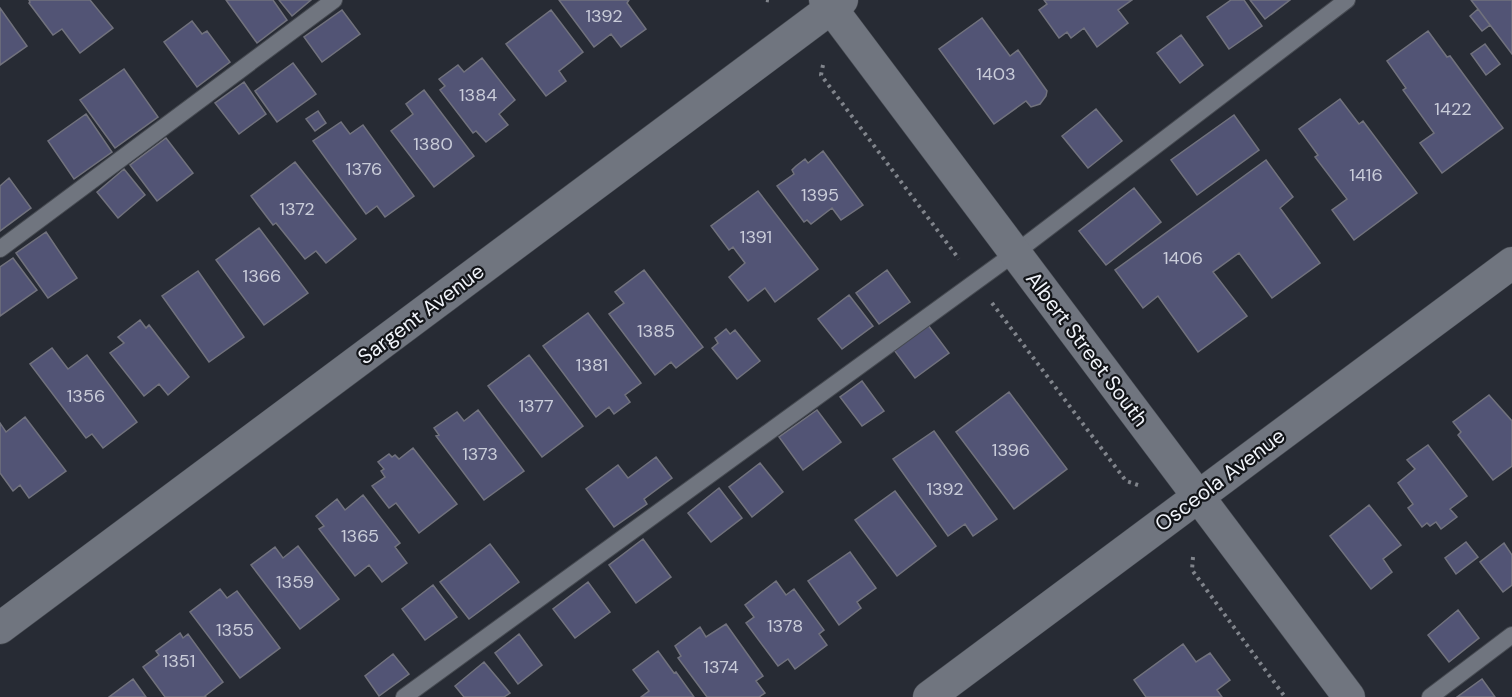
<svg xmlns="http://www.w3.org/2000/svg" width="1512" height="697" font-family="'DM Sans',sans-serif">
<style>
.building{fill:#525475;stroke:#71727d;stroke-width:1.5}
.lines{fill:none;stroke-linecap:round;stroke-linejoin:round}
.service-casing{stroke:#464a51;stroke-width:18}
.minor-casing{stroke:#464a51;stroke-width:33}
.path{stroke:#80848b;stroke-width:4;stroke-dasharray:3 4.5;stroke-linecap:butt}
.service{stroke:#70757f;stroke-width:16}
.minor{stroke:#70757f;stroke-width:32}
.labels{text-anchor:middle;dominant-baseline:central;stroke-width:4.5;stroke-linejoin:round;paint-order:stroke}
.number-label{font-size:18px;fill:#c9ccd9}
.street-label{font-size:21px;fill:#f1f4fa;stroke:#121418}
</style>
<rect width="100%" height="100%" fill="#272b34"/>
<!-- building -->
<path class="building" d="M29,0H90L113,28L80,53L62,29L53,35L29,3L30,2Z
M226,0H273L287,20L257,43Z
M279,0H311L292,16Z
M559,0H629L627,3L646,29L621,47L611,34L594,47Z
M1044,0H1132L1118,10L1128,23L1097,47L1084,28L1071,38L1067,32L1059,38L1039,10L1047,4Z
M1231,0H1244L1262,26L1229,49L1207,17Z
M1250,0H1290L1265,19Z
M1471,0H1512V54L1478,9Z
M0,8L27,46L0,65Z
M1478,9L1490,25L1482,31L1470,16Z
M342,10L360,34L322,62L304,37Z
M551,10L583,52L559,71L566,81L546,96L506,44Z
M982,18L1010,56L1018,50L1047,91L1046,96L1040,104L1031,107L1026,101L994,124L939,49Z
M192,21L202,34L207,31L230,62L197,87L164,42Z
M1428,31L1447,57L1450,56L1503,128L1442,173L1420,143L1434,133L1403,90L1406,88L1387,61Z
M1181,35L1203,65L1180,83L1157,53Z
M1485,44L1500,64L1486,75L1471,54Z
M482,58L515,100L499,114L508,125L486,142L476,131L473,133L440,90L445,86L439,79L458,65L464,72Z
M293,63L316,94L277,122L255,91Z
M124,69L158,117L115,148L80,100Z
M244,82L266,114L239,134L215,103Z
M424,90L474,156L434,187L391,131L413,114L406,104Z
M1340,99L1359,124L1363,121L1417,193L1354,240L1332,210L1347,199L1315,157L1318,155L1299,129Z
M1096,109L1122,141L1088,168L1062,136Z
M318,111L326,123L315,131L306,119Z
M86,114L112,152L74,179L48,141Z
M1234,115L1259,150L1197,195L1171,160Z
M341,122L350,134L363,125L414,196L385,217L377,206L366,214L313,141Z
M166,138L193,173L157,201L130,165Z
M823,151L863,205L841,220L832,208L811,224L807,220L804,222L777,186L794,174L792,170L796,166L805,159L808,163Z
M1266,160L1293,197L1280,208L1320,263L1272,298L1239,253L1213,272L1247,316L1198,352L1158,296L1143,308L1115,270Z
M295,162L356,239L326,263L316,251L305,259L276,223L273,225L251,196Z
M124,169L145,195L118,218L97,192Z
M9,178L31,208L0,231V186Z
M1134,188L1161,222L1106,265L1079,231Z
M758,191L818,269L775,302L765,288L748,301L729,277L745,263L733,247L729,250L711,226Z
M259,228L308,293L264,325L216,260Z
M46,232L77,278L48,298L16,253Z
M13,258L37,290L0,316V267Z
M644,270L703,347L676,368L671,362L655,375L609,314L624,303L615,292Z
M887,270L910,302L879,324L856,293Z
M198,271L244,337L209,362L162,296Z
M849,295L873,326L842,349L818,319Z
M588,313L641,383L625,395L630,402L614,414L609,407L596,417L543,346Z
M140,320L146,328L149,325L189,377L168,395L159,384L144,396L110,353L124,343L118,337Z
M925,321L949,353L915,378L891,346Z
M726,329L730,334L735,330L760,361L737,379L712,348L718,343L715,338Z
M52,348L68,369L87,355L137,422L103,448L92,434L86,438L30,364Z
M529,355L583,426L542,457L488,386Z
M862,381L884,411L862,426L840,397Z
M1009,392L1067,469L1014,509L956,432Z
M1489,395L1512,421V466L1493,480L1458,435L1461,432L1453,422Z
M478,410L524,471L484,500L436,436L439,435L434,428L457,412L464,421Z
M817,410L841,442L803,470L779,437Z
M25,417L66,471L29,498L20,485L13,491L0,473V423L6,432Z
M934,431L997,519L973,536L965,524L948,536L893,459Z
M1428,445L1467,496L1450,509L1457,517L1441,529L1436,522L1430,526L1427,523L1422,527L1408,508L1413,504L1398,483L1415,469L1407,460Z
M413,448L457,504L419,533L396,503L389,508L372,486L385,477L381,471L384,469L378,462L389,454L392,457L395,455L399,459Z
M656,457L672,478L644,499L647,504L614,527L586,489L618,465L628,478Z
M760,463L783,492L752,517L729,487Z
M719,488L742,518L711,542L688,513Z
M895,491L936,546L897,576L855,520Z
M363,495L400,543L395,547L407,563L382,582L369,565L355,576L319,529L324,526L316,516L337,499L345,510Z
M1369,505L1401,545L1383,559L1392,572L1371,589L1330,536Z
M643,539L671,577L636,603L609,565Z
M1466,542L1478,557L1456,574L1445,558Z
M1504,543L1512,555V585L1503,592L1480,562Z
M490,544L519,582L469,619L440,582Z
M298,546L339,599L300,629L251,565L275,547L283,558Z
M850,552L876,588L857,602L861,608L839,625L808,581Z
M776,581L786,595L794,589L824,630L819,634L827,645L795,669L788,659L778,666L746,623L754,617L745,605Z
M588,582L610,612L575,638L553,609Z
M433,585L457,617L425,640L402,609Z
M220,589L227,598L237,591L280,648L240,678L190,612Z
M1458,610L1479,638L1449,662L1428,635Z
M726,624L763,676L756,681L765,693L759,697H707L678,658L681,656L675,646L700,627L706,637Z
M180,633L183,638L188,634L223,682L205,696L206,697H165L143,667L159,655L156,651Z
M519,634L542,665L518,684L495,653Z
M1183,644L1196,662L1210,653L1230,680L1217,690L1222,697H1146L1134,680Z
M658,651L674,673L676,672L694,697H641L649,691L633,670Z
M393,654L409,674L379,696L365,676Z
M484,662L510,693L504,697H464L455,686Z
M133,679L146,697H109Z
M1482,679L1495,697H1457Z"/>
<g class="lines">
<defs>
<path id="service" d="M0,249L334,0
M404,697L1015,253L1347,0
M1430,697L1512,635"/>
<path id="minor" d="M825,0L1349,697
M0,628L842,0
M929,697L1512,263"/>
</defs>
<!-- service casing -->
<use href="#service" class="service-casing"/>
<!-- minor casing -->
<use href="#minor" class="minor-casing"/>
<!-- path -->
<path class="path" d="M766,0L772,1
M823,65L821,75L959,259
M992,303L1126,481L1138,485
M1193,557L1192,570L1285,697"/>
<!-- service -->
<use href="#service" class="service"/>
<!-- minor -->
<use href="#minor" class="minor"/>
</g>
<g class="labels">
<!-- number labels -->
<g class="number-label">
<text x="604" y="16">1392</text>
<text x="996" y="74">1403</text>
<text x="478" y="95">1384</text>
<text x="1453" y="109">1422</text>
<text x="433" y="144">1380</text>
<text x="364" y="169">1376</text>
<text x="1366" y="175">1416</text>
<text x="820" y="195">1395</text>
<text x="297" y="209">1372</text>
<text x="756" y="237">1391</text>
<text x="1183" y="258">1406</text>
<text x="262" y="276">1366</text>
<text x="656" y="331">1385</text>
<text x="592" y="365">1381</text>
<text x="86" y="396">1356</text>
<text x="536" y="406">1377</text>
<text x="1011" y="450">1396</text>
<text x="480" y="454">1373</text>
<text x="945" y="489">1392</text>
<text x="360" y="536">1365</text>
<text x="295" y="582">1359</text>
<text x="785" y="626">1378</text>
<text x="235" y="630">1355</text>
<text x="179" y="661">1351</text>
<text x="721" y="667">1374</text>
</g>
<!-- street labels -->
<g class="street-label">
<text transform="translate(421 314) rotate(-37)">Sargent Avenue</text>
<text transform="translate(1087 349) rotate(53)">Albert Street South</text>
<text transform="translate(1220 480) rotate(-37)">Osceola Avenue</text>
</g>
</g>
</svg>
